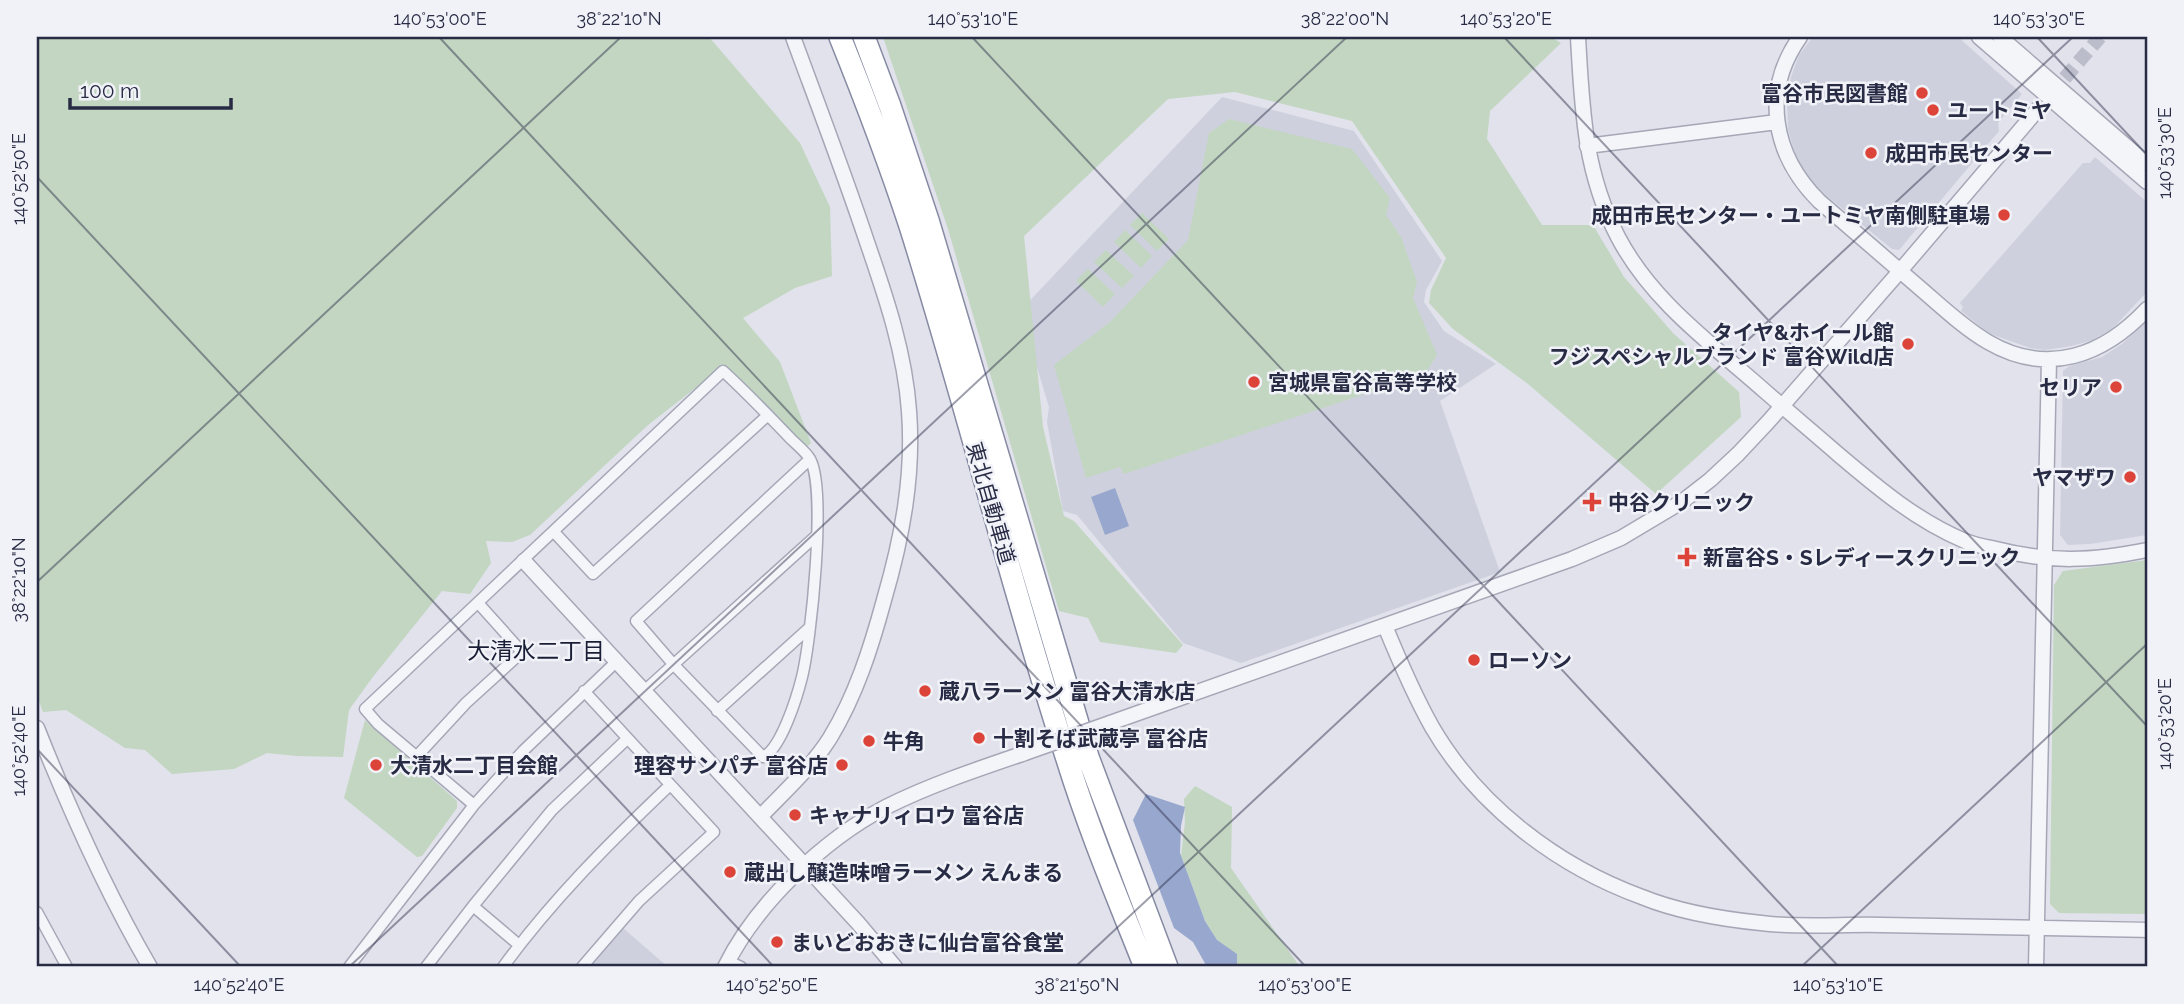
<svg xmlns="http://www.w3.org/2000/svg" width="2184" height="1004" font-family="Raleway,'Noto Sans JP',sans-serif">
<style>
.built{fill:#ced1dd}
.green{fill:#c2d6c1}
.water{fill:#98a7ce}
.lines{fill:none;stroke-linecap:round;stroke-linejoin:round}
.tertiary-tunnel{stroke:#bcbdca;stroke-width:14;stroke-dasharray:14 7;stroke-linecap:butt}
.minor-casing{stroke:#a5a7b6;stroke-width:13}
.tertiary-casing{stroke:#a5a7b6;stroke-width:17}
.motorway-casing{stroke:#868ba3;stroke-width:24}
.minor{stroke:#f4f5f9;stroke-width:10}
.tertiary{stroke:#f4f5f9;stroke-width:14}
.motorway{stroke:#fff;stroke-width:21}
.tertiary-bridge-casing{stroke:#a5a7b6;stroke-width:17;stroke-linecap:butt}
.tertiary-bridge{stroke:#f4f5f9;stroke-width:14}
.ticks{fill:none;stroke:#272b44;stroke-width:2;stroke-opacity:0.45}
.poi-dot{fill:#dc4439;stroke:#f1f2f8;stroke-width:2.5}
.labels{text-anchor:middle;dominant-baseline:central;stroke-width:5;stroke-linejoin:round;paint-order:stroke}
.poi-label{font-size:21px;font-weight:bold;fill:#272b44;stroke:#f1f2f8;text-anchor:start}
.street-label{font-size:21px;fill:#272b44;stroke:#f1f2f8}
.neighbourhood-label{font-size:23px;fill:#191d35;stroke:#f1f2f8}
.neatline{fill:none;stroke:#272b44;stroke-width:2.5}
.ticks-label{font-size:18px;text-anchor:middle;fill:#272b44}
</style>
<rect width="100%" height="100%" fill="#e1e2eb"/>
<!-- built -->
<path class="built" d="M1813,37H1958L2022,94L1998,123L1999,131L1899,250L1892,249L1823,193L1810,181L1796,157L1788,130L1787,98L1791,77L1799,55Z
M1222,97L1354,131L1442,261L1426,290L1424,302L1444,331L1496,364L1440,401L1500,572L1241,663L1183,643L1077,515L1063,511L1047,422L1049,407L1020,311Z
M2095,157L2147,202V292L2113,328L2093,340L2072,346L2045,350L2030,348L1988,333L1961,311L1963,307L1960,303L2083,163H2090Z
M2147,320V535L2090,544L2068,545L2060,535L2063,371L2069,366L2102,357L2122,344Z
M623,928L668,967H590Z"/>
<!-- green -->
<path class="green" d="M37,37H709L800,143L830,207L832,276L795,288L743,318L780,362L811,443L805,449L725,365L648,425L530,535L512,542L486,541L491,563L470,594L442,591L372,678L349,710L343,757L297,756L267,753L234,769L172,774L145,750L125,748L66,710L43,712L37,696Z
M883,37H1551L1561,43L1490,111L1487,139L1542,225H1593L1624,277L1673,333L1739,392L1741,417L1656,494L1528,384L1453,329L1429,303L1431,290L1446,258L1352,121L1235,92L1168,99L1024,236L1043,427L1064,516L1074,521L1183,645L1176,653L1100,642L1088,618L1059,611L948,229Z
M1229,119L1352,149L1390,198L1386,215L1401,237L1417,282L1413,298L1437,355L1425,374L1124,474L1120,467L1086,478L1054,365L1110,322L1188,240L1209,133Z
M1142,213L1169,239L1157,251L1130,225Z
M1125,230L1152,256L1141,268L1114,242Z
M1106,250L1134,276L1122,288L1094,262Z
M1088,269L1115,294L1103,307L1076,281Z
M2147,560V914L2059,913L2050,904L2054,585L2063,571Z
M365,720L457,801V808L422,856L417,857L344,798Z
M1195,786L1232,807L1231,868L1300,967H1234L1237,964L1217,940L1205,921L1181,856L1185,822L1184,799Z"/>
<!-- water -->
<path class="water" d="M1115,488L1129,526L1105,535L1091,497Z
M1146,794L1185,807L1181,826L1180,853L1205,921L1217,940L1237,954V964L1234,967H1207L1193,942L1174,928L1133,820Z"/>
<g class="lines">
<!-- tertiary-tunnel -->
<path class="tertiary-tunnel" d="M2051,94L2100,37"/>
<defs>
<path id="minor" d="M554,532L593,574L768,415
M643,692L817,535
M717,711L809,628
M417,756L466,703L522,652L479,604
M474,805L378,724L365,709L723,371C747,393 769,416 791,439C797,445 806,452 810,459C827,489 811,641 802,677C797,697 781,749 763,757L674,665L636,621L810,459
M473,906L519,945
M37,912L67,967
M728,961L741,967
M349,967L474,805L523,751L616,662
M426,967L473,906L552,810L627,739
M503,967C552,900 610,842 670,785
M582,967L639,901L714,832L584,691"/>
<path id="tertiary" d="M1578,37C1582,108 1584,172 1618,237C1652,302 1713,345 1767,393C1791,414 1815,434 1839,455C1878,488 1917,521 1965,541C1974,545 1986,547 1996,549C2051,563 2092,561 2147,550
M1800,37C1761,92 1773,155 1819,201C1853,230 1887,260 1921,289C1942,307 1964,328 1988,342C2048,377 2104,355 2147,309
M1979,37L2147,182
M2000,37L2147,164
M1587,146L1777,122
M524,561L858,923L895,967
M1385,626C1399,660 1414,695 1432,727C1478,806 1557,866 1642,897C1679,912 1721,919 1761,923C1799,928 1843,924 1882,925C1971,927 2059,928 2147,930
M1110,723L1572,559L1621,538L1683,501L1710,480L1738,454L1768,422L1900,271L2039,108
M37,728C70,811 105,890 150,967
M760,817C784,792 811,768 830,738C856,695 871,648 884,600C902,538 914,476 909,411C905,353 886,297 867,242C844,173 818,105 793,37
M725,967C756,904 823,840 886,807C930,785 978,769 1025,753
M2036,967L2049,360"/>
<path id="motorway" d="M840,37C865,99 889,162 910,226C966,403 1010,583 1067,759C1089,830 1118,899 1145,967
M864,37L890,106L928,220L1088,757L1167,967"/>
</defs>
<!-- minor casing -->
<use href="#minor" class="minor-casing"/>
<!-- tertiary casing -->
<use href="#tertiary" class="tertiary-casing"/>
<!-- motorway casing -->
<use href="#motorway" class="motorway-casing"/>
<!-- minor -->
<use href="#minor" class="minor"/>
<!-- tertiary -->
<use href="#tertiary" class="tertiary"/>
<!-- motorway -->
<use href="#motorway" class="motorway"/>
<defs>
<path id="tertiary-bridge" d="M1025,753L1110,723"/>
</defs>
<!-- tertiary-bridge casing -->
<use href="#tertiary-bridge" class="tertiary-bridge-casing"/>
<!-- tertiary-bridge -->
<use href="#tertiary-bridge" class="tertiary-bridge"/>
</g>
<!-- ticks -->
<path class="ticks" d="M439,37L1306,967M972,37L1839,967M1504,37L2147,726M2037,37L2147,155M37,177L774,967M37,582L621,37M37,749L241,967M349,967L1347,37M1075,967L2073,37M1801,967L2147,644"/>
<!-- markers -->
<g class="poi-dot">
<circle cx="1922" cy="93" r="7"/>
<circle cx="1933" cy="110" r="7"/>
<circle cx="1871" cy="153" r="7"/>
<circle cx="2004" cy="215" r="7"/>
<circle cx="1908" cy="344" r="7"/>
<circle cx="1254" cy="382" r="7"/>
<circle cx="2116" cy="387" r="7"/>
<circle cx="2130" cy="477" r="7"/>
<path d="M1588.5 491.5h7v7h7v7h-7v7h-7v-7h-7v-7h7z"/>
<path d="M1683.5 546.5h7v7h7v7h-7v7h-7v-7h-7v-7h7z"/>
<circle cx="1474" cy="660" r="7"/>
<circle cx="925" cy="691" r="7"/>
<circle cx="979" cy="738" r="7"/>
<circle cx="869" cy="741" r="7"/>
<circle cx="376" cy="765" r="7"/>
<circle cx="842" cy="765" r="7"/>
<circle cx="795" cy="815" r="7"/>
<circle cx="730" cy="872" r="7"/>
<circle cx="777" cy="942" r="7"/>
</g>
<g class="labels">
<!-- poi labels -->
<g class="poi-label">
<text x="1908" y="93" text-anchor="end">富谷市民図書館</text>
<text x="1947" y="110">ユートミヤ</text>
<text x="1885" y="153">成田市民センター</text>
<text x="1990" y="215" text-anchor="end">成田市民センター・ユートミヤ南側駐車場</text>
<text x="1894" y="332" text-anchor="end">タイヤ&amp;ホイール館<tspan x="1894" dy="24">フジスペシャルブランド 富谷Wild店</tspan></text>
<text x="1268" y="382">宮城県富谷高等学校</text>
<text x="2102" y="387" text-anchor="end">セリア</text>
<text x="2116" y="477" text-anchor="end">ヤマザワ</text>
<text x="1608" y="502">中谷クリニック</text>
<text x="1703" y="557">新富谷S・Sレディースクリニック</text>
<text x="1488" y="660">ローソン</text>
<text x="939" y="691">蔵八ラーメン 富谷大清水店</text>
<text x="993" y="738">十割そば武蔵亭 富谷店</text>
<text x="883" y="741">牛角</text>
<text x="390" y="765">大清水二丁目会館</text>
<text x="828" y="765" text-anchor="end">理容サンパチ 富谷店</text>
<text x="809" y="815">キャナリィロウ 富谷店</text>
<text x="744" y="872">蔵出し醸造味噌ラーメン えんまる</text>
<text x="791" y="942">まいどおおきに仙台富谷食堂</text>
</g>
<!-- street labels -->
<g class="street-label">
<text transform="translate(991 503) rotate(74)">東北自動車道</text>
</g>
<!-- neighbourhood labels -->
<g class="neighbourhood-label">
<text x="536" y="650">大清水二丁目</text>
</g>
</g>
<!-- border -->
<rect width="2184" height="1004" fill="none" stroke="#f1f2f8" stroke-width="77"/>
<!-- scale -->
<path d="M70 98v10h161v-10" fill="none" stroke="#272b44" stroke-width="3.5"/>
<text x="80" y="98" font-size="21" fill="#272b44" stroke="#f1f2f8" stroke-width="5" paint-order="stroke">100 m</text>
<rect x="38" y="38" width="2108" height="927" class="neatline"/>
<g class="ticks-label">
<text x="440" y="25">140°53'00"E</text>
<text x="619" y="25">38°22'10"N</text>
<text x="973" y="25">140°53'10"E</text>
<text x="1345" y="25">38°22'00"N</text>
<text x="1506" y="25">140°53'20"E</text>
<text x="2039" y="25">140°53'30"E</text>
<text transform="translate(2165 153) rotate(-90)" y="6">140°53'30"E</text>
<text transform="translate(19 179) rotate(-90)" y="6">140°52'50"E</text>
<text transform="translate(19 580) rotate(-90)" y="6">38°22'10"N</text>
<text transform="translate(2165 724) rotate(-90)" y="6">140°53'20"E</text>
<text transform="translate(19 751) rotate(-90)" y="6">140°52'40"E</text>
<text x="239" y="991">140°52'40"E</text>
<text x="772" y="991">140°52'50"E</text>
<text x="1077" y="991">38°21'50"N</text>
<text x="1305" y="991">140°53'00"E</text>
<text x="1838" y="991">140°53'10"E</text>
</g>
</svg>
